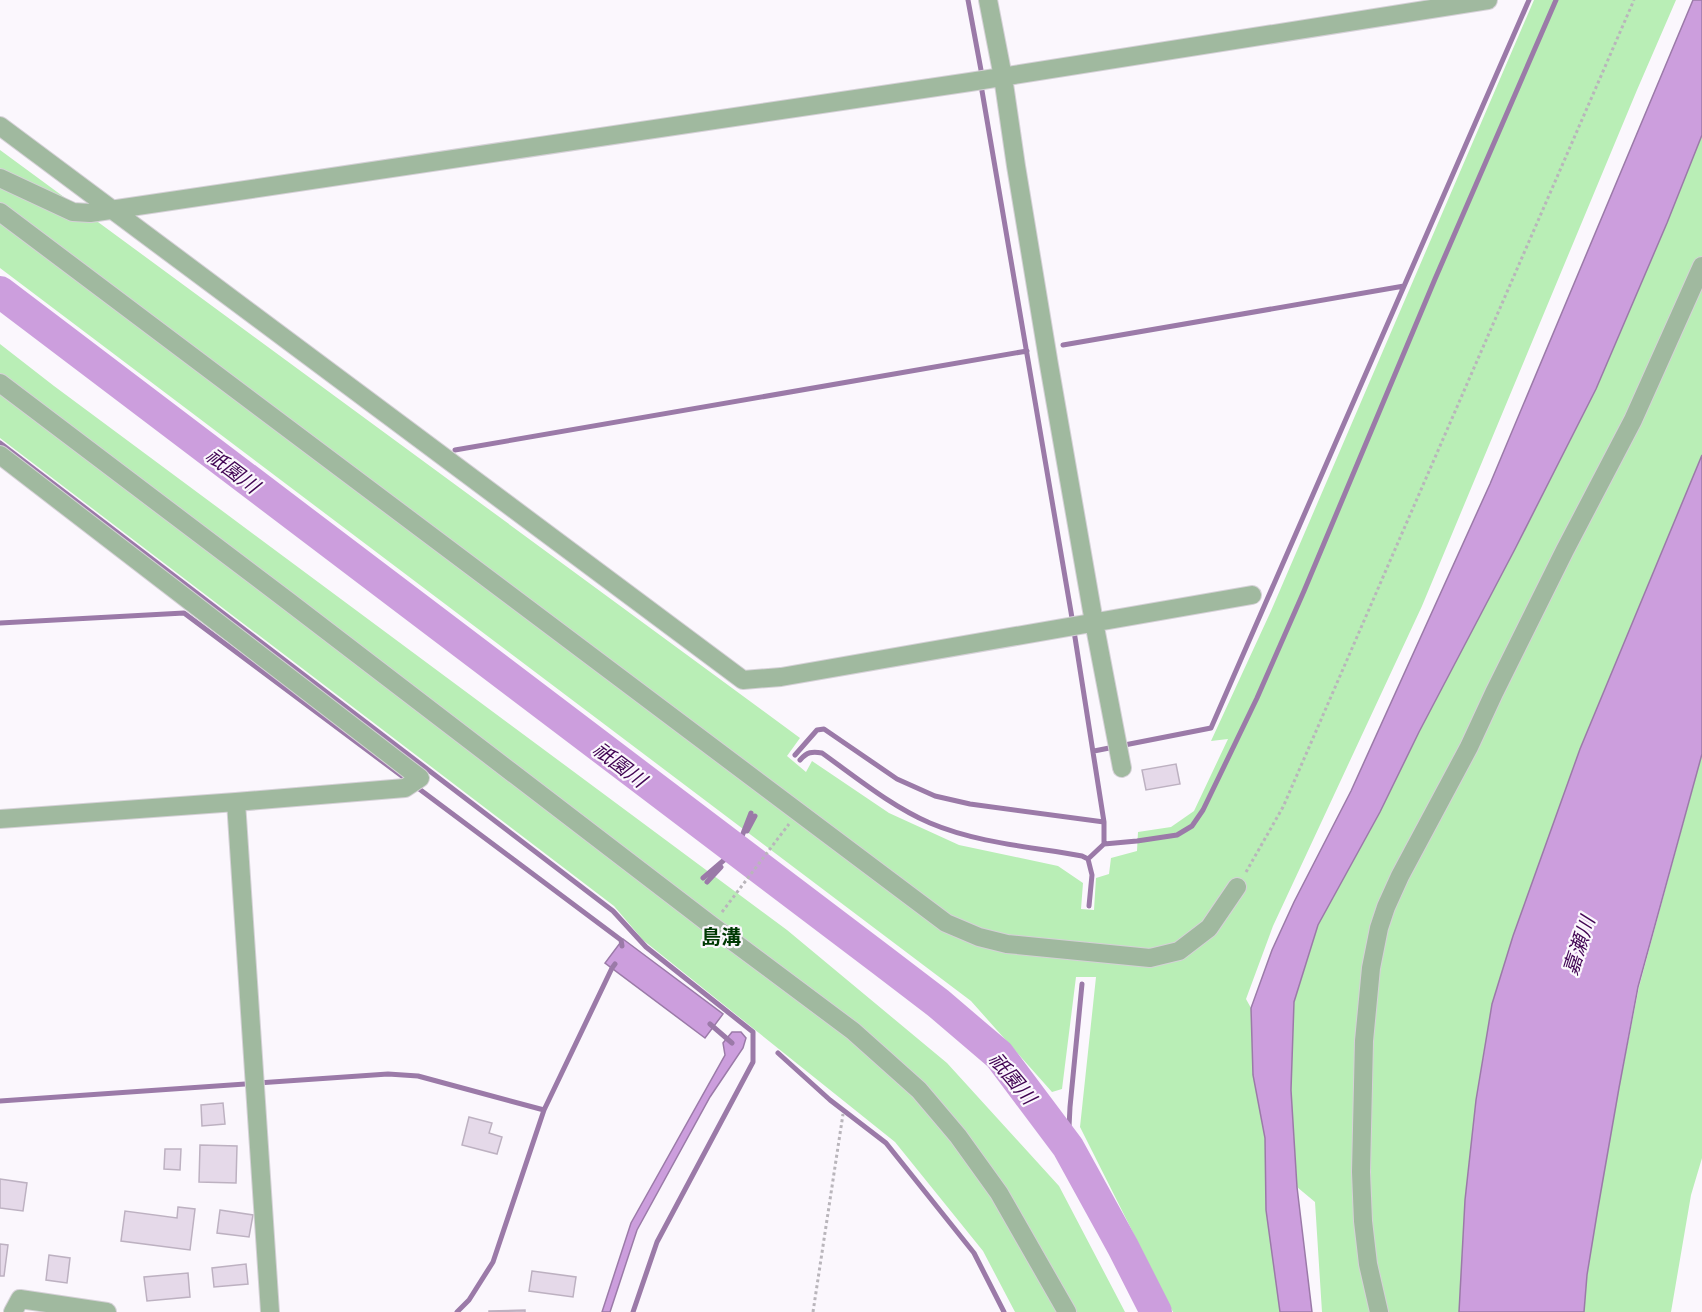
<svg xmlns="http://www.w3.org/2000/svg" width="1702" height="1312" font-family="Literata,'Noto Sans JP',serif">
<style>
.green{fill:#b9eeb6}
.water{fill:#cc9edd;stroke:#9b7aa8;stroke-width:1.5}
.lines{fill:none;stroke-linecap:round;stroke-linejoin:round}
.stream{stroke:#9b7aa8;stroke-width:5}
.river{stroke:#cc9edd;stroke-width:32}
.building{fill:#e5d9e9;stroke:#bdb1c1;stroke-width:1.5}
.street-casing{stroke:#d5d1d7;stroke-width:20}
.path{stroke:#b9b5bb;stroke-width:3;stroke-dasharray:3 3;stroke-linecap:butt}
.street{stroke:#a0b99f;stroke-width:18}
.labels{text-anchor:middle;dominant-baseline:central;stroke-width:4.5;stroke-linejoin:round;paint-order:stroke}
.water-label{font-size:20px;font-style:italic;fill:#410453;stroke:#fbf7fd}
.neighbourhood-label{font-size:20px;font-weight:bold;fill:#003903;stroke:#fbf7fd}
</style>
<rect width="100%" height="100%" fill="#fbf7fd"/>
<!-- green -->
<path class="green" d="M1534,0H1676L1637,90L1422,606L1273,926L1246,999L1251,1008L1253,1075L1265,1138L1266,1210L1280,1312H1173L1080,1127L1096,977H1076L1062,1089L1052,1092L971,1001L0,268V150L800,738L787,756L806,772L812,761L889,813L959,845L1058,866L1083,883L1081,909L1094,910L1096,878L1109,874L1111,858L1137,851L1138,832L1171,827L1194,811L1228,739L1211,741L1271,611Z
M1702,38V455L1580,749L1513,936L1492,1004L1476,1100L1465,1200L1459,1312H1322L1315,1202L1297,1187L1291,1090L1294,1002L1318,925L1380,812L1419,732L1515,549L1596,389Z
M0,344L54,386L787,930L947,1063L1059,1186L1125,1312H1015L983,1251L895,1142L643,940L614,906L0,438Z
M1702,754V1158L1691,1195L1671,1312H1584L1587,1275L1598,1208L1619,1088L1639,987Z"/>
<!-- water -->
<path class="water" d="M1693,0H1702V135L1667,223L1596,389L1515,549L1419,732L1380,812L1318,925L1294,1002L1291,1090L1297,1187L1312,1312H1280L1266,1210L1265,1138L1253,1075L1251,1008L1272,950L1294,902L1351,791L1490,484Z
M1702,455V754L1638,987L1619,1088L1598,1208L1587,1275L1584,1312H1459L1465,1200L1476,1100L1492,1004L1513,936L1580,749Z
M623,939L723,1014L705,1038L605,963Z
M732,1032H741L746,1038L743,1048L710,1097L637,1230L610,1312H602L631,1223L725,1055L723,1043Z"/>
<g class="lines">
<!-- stream -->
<path class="stream" d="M1063,345L1404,286
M0,443L613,911L646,947L753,1032V1062L657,1242L633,1312
M455,450L1027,351
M0,623L184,613L621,940L622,946
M1094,751L1211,728L1529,0
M795,755L817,730L824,729L897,779L935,796L970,804L1104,822L1071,612L981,85V70L968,0
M800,760C807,752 812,751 822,753C857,778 891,806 930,823C977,843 1032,847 1082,856L1088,859
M1104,822V844
M747,831L755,816
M1088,859L1104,844L1137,841L1177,835L1192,826L1203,810L1257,698L1304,591L1435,279L1556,0
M1088,859L1092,875L1089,906
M703,878L737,849L751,813
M707,882L721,867
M710,1024L732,1043
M778,1053L830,1100L886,1143L974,1253L1004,1312
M0,1101L388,1074L418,1076L544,1110
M1068,1147L1070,1107L1082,984
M457,1312L469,1300L493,1262L544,1110L612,968L615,964"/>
<!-- river -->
<path class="river" d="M0,292L883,961L938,1003L999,1055L1068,1147L1123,1247L1156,1312"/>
</g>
<!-- building -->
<path class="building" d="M1176,764L1180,784L1146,790L1142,770Z
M223,1103L225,1124L202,1126L201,1105Z
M469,1117L492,1123L489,1133L502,1137L497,1154L462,1145Z
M200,1145L237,1146L236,1183L199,1182Z
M165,1149H181L180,1170L164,1169Z
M0,1179L27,1183L23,1211L0,1208Z
M178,1207L195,1209L190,1250L121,1241L125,1211L177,1218Z
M220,1210L253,1215L249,1237L217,1233Z
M0,1244L8,1245L4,1276H0Z
M49,1255L70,1258L67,1283L46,1280Z
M246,1264L248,1284L214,1287L212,1268Z
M532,1271L576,1277L573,1297L529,1291Z
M188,1273L190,1297L147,1301L144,1277Z
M525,1310V1312H489V1311Z"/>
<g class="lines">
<defs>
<path id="street" d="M988,0L1003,77L1016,166L1049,365L1094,622L1122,768
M0,126L743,680L781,677L1252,595
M0,178L73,212L90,213L970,82L1488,0
M0,212L946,923L979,937L1007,944L1150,958L1179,951L1209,928L1237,887
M0,383L288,601L711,925L853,1031L919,1090L958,1136L999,1193L1067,1312
M0,455L420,778L405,788L236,802L0,819
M236,802L270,1312
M13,1312L20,1299L107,1312
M1379,1312L1368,1264L1363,1221L1361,1172L1364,1041L1371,968L1379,928L1386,907L1400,876L1469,747L1494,693L1565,550L1633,420L1702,266"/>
</defs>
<!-- street casing -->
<use href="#street" class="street-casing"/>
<!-- path -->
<path class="path" d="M1246,872L1283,807L1634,0
M722,912L789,824
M813,1312L843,1114"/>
<!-- street -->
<use href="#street" class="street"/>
</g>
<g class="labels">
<!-- water labels -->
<g class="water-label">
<text transform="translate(234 469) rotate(37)">祇園川</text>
<text transform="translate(621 763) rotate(37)">祇園川</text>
<text transform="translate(1577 945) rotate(-72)">嘉瀬川</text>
<text transform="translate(1014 1077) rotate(50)">祇園川</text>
</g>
<!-- neighbourhood labels -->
<g class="neighbourhood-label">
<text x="721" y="935">島溝</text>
</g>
</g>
</svg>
